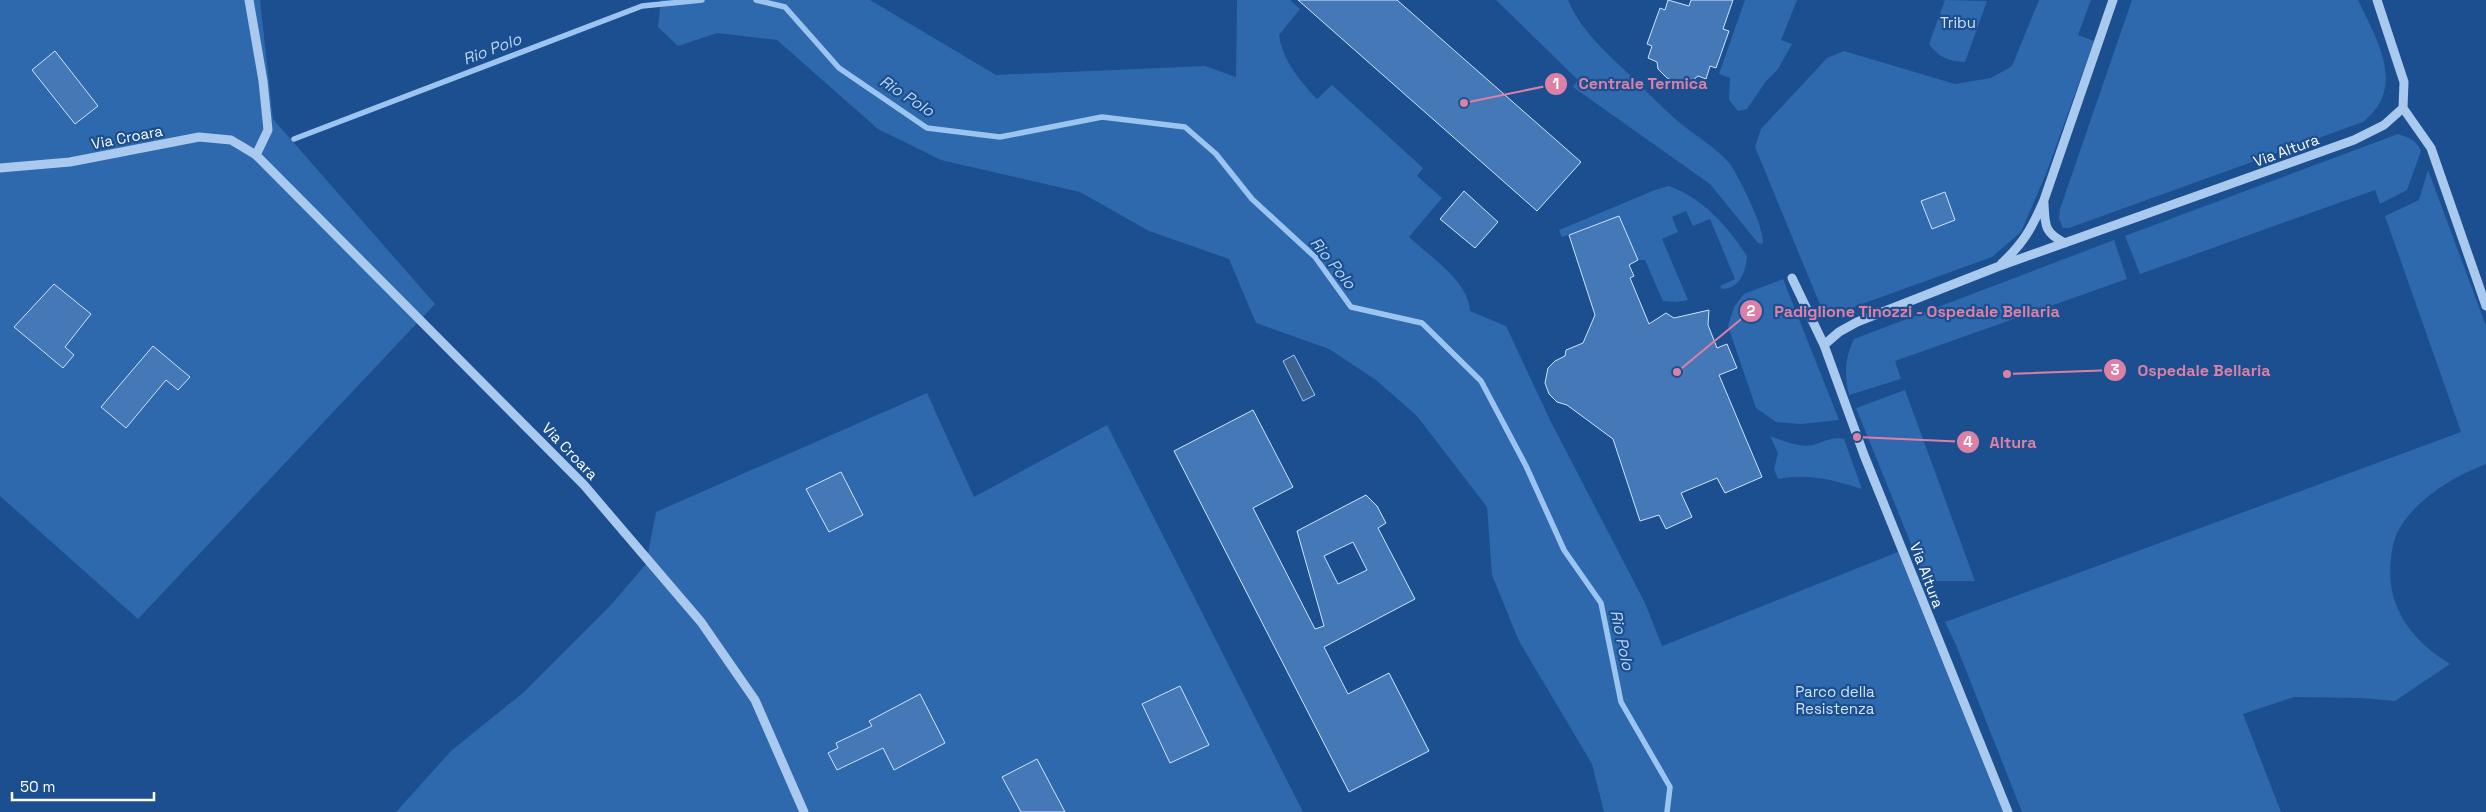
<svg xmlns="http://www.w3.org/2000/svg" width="2486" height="812" font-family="'Space Grotesk',sans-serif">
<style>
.green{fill:#2e69ad}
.water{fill:#3c6290;stroke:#9cc4f0}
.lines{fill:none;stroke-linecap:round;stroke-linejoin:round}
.stream{stroke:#9cc4f0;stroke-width:5.5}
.building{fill:#4478b7;stroke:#cfe3fa;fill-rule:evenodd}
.minor{stroke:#a9c9ee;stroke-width:9}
.labels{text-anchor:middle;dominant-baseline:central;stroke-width:4.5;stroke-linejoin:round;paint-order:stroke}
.park-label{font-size:15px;fill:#cfe3fa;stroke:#1b4f8f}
.street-label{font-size:15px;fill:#fff;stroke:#1b4f8f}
.water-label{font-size:16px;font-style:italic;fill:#b5d3f5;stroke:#1b4f8f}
.leader{fill:none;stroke:#dd80a5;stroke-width:2}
.callout-dot{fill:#dd80a5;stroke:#1b4f8f;stroke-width:2}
.mark-label{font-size:15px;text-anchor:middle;font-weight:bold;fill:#fff}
.callout-label{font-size:16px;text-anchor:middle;font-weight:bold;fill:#dd80a5;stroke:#1b4f8f;stroke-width:4.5;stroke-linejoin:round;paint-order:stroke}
</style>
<rect width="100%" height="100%" fill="#1b4f8f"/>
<!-- green -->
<path class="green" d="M0,0H260L273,119L435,304L138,619L0,496Z
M661,0H870L996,75L1205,66L1236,77L1237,0H1290L1300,9L1279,35C1283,61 1300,81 1317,99L1332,85L1423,168L1417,176L1442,198L1409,237C1429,256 1469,281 1470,311L1506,326L1551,422L1645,603L1662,646L1898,552L2003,812H1604L1592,764L1519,641L1492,575L1487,507L1417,416L1376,380L1329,349L1256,323L1229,259L1149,231L1080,192L941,160L878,129L777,40L717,33L678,46L658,27Z
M1496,0H1568C1582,34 1613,58 1639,84C1652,97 1666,111 1680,123C1696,136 1717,148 1730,164C1738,175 1768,234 1762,244L1758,243L1710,184L1573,87L1578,80Z
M1745,0H1797L1781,40L1792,44L1778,69L1766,81L1747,109L1738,111L1729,100L1730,78L1719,74Z
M1945,0L1987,1L1965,62C1948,61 1940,58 1929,44Z
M2039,0H2091L2078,35L2094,41L2046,174L2021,232L1992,257L1840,312H1831L1821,307L1755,147L1761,129L1827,58L1844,51L1955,84L1991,78L2012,66Z
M2132,0H2358C2377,40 2407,88 2363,122L2069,228H2063L2059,219L2060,209Z
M2398,134C2410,138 2416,140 2421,151L2407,190L2380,204L2375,190L2140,274L2125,236Z
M2428,170L2486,326V464C2455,476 2419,497 2401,526C2395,535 2392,547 2391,558C2385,606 2411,640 2450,664L2395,701L2362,698L2294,697L2243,714L2281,812H2022L1956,645L1945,622L2461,432L2385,216L2419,200Z
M1669,186C1703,198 1728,227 1747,256C1746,271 1740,289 1722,289L1720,286L1735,279L1710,219L1693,226L1686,211L1672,217L1678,232L1662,239L1688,300L1677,302L1663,301L1645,260H1638L1619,216L1562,237L1559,230L1655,190Z
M2114,240L2127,279L1895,361L1901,379L1849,395C1844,374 1845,358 1854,339Z
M1783,279L1839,420L1801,424L1776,422L1756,408L1728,326L1734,307L1744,294Z
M1905,390L1975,581H1926L1856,408Z
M927,393L974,497L1107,425L1303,812H396L451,751L524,692L610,606L646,564L656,512Z
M1770,436C1783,441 1799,448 1813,445C1823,442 1833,436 1844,439L1862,489C1833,480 1808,473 1778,479L1774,469L1778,453Z"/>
<!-- water -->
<path class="water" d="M1294,355L1315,395L1303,401L1283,361Z"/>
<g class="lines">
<!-- stream -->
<path class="stream" d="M756,0L785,7L839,68L927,128L1000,137L1102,117L1185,127L1216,154L1252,199L1315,257L1351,307L1422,323L1481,381L1526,466L1564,550L1601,603L1621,702L1670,787L1667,812
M294,139L642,6L702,0"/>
</g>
<!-- building -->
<path class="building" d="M1298,0H1397L1581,162L1537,211Z
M1668,0L1689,6L1691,0H1733L1723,29L1729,31L1716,68L1710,66L1706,79L1698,76L1689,83L1680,84L1667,78L1658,69L1657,62L1648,58L1652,46L1647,44L1660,8L1665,10Z
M55,51L98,106L75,124L32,70Z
M1464,191L1498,222L1475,248L1440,219Z
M1945,192L1955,220L1932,229L1921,201Z
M1619,216L1638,260L1629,265L1634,276L1630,278L1649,324L1666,313L1674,318L1709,310L1708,325L1717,348L1727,344L1737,368L1719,375L1762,477L1725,493L1717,478L1681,493L1692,517L1666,529L1659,515L1640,521L1613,439L1567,405L1557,402L1549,394L1545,383L1548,368L1555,361L1565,356L1566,350L1583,343L1595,315L1569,235Z
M54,284L91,314L65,347L74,355L63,368L14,327Z
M153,346L190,377L178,390L166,380L126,428L101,407Z
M1253,410L1293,487L1253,508L1315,629L1324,626L1297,531L1366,495L1377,506L1386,523L1378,528L1415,599L1324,647L1348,694L1389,673L1429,751L1349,792L1174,451ZM1353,542L1367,570L1338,584L1324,556Z
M841,472L863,515L829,532L806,489Z
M1180,686L1209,745L1170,763L1142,704Z
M920,694L945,743L894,770L883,748L837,770L828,753L838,748L836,743L872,726L869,721Z
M1037,759L1065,812H1021L1002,777Z"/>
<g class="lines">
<!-- minor -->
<path class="minor" d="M249,0L263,81L268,130L256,155
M2403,108L2431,148L2486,306
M0,168L70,162L199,137L231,140L256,155L584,485L701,622L755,700L804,812
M2044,203C2045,225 2044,233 2065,243
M2001,264C2023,244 2032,228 2044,200L2113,0
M1792,278L1824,345L1864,455L2008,812
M1824,345L1839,332L1857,322L1997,267L2354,140L2384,125L2403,108L2404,82L2377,0"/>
</g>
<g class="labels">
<!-- park labels -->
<g class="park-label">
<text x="1958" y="22">Tribu</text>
<text x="1835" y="691">Parco della<tspan x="1835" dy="17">Resistenza</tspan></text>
</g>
<!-- street labels -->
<g class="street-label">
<text transform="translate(127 137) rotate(-11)">Via Croara</text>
<text transform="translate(2286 150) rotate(-20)">Via Altura</text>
<text transform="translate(570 451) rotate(46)">Via Croara</text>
<text transform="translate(1927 575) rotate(69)">Via Altura</text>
</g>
<!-- water labels -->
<g class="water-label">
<text transform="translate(492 49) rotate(-21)">Rio Polo</text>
<text transform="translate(907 96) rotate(33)">Rio Polo</text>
<text transform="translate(1333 263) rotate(51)">Rio Polo</text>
<text transform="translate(1622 640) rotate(78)">Rio Polo</text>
</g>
</g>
<!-- callouts -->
<path class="leader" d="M1464 103L1556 84M1677 372L1751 311M2007 374L2115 370M1857 437L1968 442"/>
<g class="callout-dot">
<circle cx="1464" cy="103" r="5"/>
<circle cx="1677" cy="372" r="5"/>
<circle cx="2007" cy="374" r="5"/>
<circle cx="1857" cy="437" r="5"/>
<circle cx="1556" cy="84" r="12"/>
<circle cx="1751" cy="311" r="12"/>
<circle cx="2115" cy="370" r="12"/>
<circle cx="1968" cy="442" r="12"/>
</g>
<g class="mark-label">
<text x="1556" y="89">1</text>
<text x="1751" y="316">2</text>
<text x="2115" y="375">3</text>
<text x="1968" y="447">4</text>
</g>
<g class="callout-label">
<text x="1643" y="89">Centrale Termica</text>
<text x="1917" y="317">Padiglione Tinozzi - Ospedale Bellaria</text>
<text x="2204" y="376">Ospedale Bellaria</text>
<text x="2013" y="448">Altura</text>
</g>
<!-- scale -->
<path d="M12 792v8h142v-8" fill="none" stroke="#ffffff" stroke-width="2.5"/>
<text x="20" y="792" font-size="15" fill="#ffffff" stroke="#1b4f8f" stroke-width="4" paint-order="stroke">50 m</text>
</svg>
